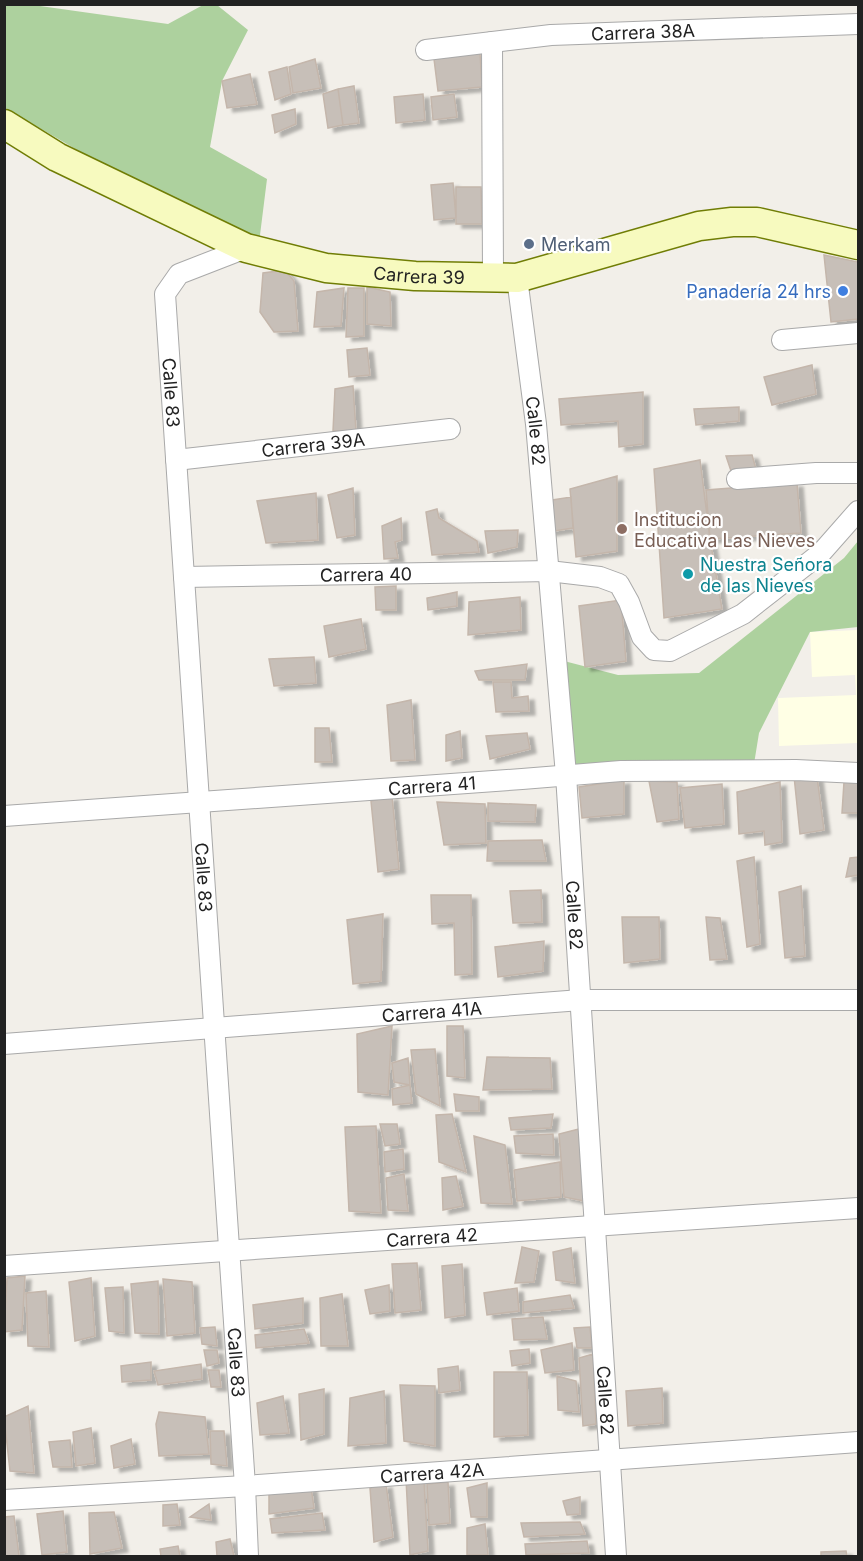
<svg xmlns="http://www.w3.org/2000/svg" width="863" height="1561" font-family="Inter,sans-serif">
<style>
.education{fill:#ffffe5}
.forest{fill:#add19e}
.building{fill:#c7bfb8;stroke:#c4b6ab;stroke-width:1.5;filter:url(#shadow)}
.lines{fill:none;stroke-linecap:round;stroke-linejoin:round}
.street-casing{stroke:#a9a9a9;stroke-width:22}
.secondary-casing{stroke:#707d05;stroke-width:31}
.street{stroke:#fff;stroke-width:20}
.secondary{stroke:#f7fabf;stroke-width:28}
.service-dot{fill:#5c6f8a;stroke:#fff;stroke-width:2}
.shop-dot{fill:#3f7fe0;stroke:#fff;stroke-width:2}
.education-dot{fill:#8d6e63;stroke:#fff;stroke-width:2}
.culture-dot{fill:#0f9aa8;stroke:#fff;stroke-width:2}
.labels{text-anchor:middle;dominant-baseline:central;stroke-width:4.5;stroke-linejoin:round;paint-order:stroke}
.street-label{font-size:18px;fill:#222;stroke:#fff}
.service-label{font-size:18px;fill:#4e5e75;stroke:#fff;text-anchor:start}
.shop-label{font-size:18px;fill:#366cbe;stroke:#fff;text-anchor:end}
.education-label{font-size:18px;fill:#785e54;stroke:#fff;text-anchor:start}
.culture-label{font-size:18px;fill:#0d838f;stroke:#fff;text-anchor:start}
</style>
<defs>
<filter id="shadow"><feDropShadow dx="6" dy="4" stdDeviation="1.5" flood-color="#0004"/></filter>
</defs>
<rect width="100%" height="100%" fill="#f2efe9"/>
<!-- education -->
<path class="education" d="M858,630V743L779,746L778,698L856,695L855,675L812,677L810,632Z"/>
<!-- forest -->
<path class="forest" d="M5,5H40V6L168,24L203,5H217L248,30L222,81L210,147L267,179L259,243L117,173L5,108Z
M858,541V627L810,632L759,733L754,764L573,766L564,661L618,675L699,673L844,558Z"/>
<!-- building -->
<path class="building" d="M480,53L482,87L438,91L434,59Z
M315,59L321,88L293,93L289,67Z
M287,67L291,94L275,100L269,72Z
M250,74L257,104L227,108L222,81Z
M354,86L359,123L343,125L338,89Z
M338,89L343,125L328,128L323,94Z
M423,94L425,120L396,123L394,97Z
M454,94L457,117L433,120L431,97Z
M295,109L296,124L275,133L272,115Z
M453,183L456,218L434,220L431,185Z
M456,187H481L482,224H456Z
M824,255L858,262V319L831,322Z
M285,270L294,281L298,331L274,332L260,312L263,273Z
M367,287L390,292L391,326L367,324Z
M344,288L341,326L314,327L317,292Z
M348,288H364V336L346,337Z
M367,348L370,375L349,377L347,350Z
M812,365L816,394L772,405L764,377Z
M353,386L356,431H333L335,389Z
M643,392V444L619,447L618,421L561,425L559,399Z
M739,407V421L696,425L694,409Z
M752,455L756,469L732,474L726,456Z
M700,460L710,539L722,609L664,618L654,469Z
M617,476V551L576,557L570,489Z
M797,483L801,533L710,539L706,490Z
M353,488L355,535L337,538L328,495Z
M316,493L318,540L266,543L257,501Z
M571,497L573,528L548,532L546,501Z
M437,509L439,518L477,541L479,552L432,555L426,512Z
M401,518L402,540L395,542L398,558L384,559L382,526Z
M518,530L517,547L488,553L485,531Z
M396,586V610H376L375,587Z
M457,592V606L428,610L427,598Z
M520,597L521,630L468,635L469,602Z
M621,600L626,661L585,667L579,606Z
M361,619L366,649L329,657L324,626Z
M314,657L316,683L274,686L269,659Z
M527,664L525,680H479L475,671Z
M493,682H511L512,698L528,696L529,711L496,712Z
M411,700L415,760L391,761L387,705Z
M315,728H329L332,762H315Z
M460,731L462,758L446,761V735Z
M527,733L530,749L490,759L486,736Z
M794,776L817,777L824,830L800,834Z
M624,780V814L582,818L579,787Z
M649,781L677,782L679,819L657,822Z
M780,782L782,842L765,845L764,831L739,834L737,792Z
M844,782L858,783V813H842Z
M722,784L724,824L685,828L680,788Z
M392,796L399,869L378,872L371,801Z
M437,802L485,804L486,843L444,845Z
M488,803L536,805L535,822L488,821Z
M542,840L546,861H487L488,841Z
M754,857L760,944L747,947L737,861Z
M858,857V875L846,877L850,858Z
M801,886L805,956L785,958L779,892Z
M541,890L542,922L513,923L510,891Z
M431,895H471L472,974L455,975L454,923L432,924Z
M383,914L381,981L353,984L347,920Z
M622,917H659L660,959L624,963Z
M706,917L720,918L727,959L710,960Z
M544,941L543,971L498,977L495,947Z
M392,1026L388,1095L358,1092L357,1034Z
M447,1026H463L465,1078L447,1076Z
M435,1049L440,1106L416,1094L411,1050Z
M487,1057L550,1058L552,1089L483,1090Z
M408,1058L410,1085L394,1082L392,1063Z
M410,1085L412,1103L393,1105L392,1089Z
M454,1094L479,1097V1111H456Z
M452,1114L466,1172L439,1162L436,1115Z
M553,1114L551,1128L511,1130L509,1118Z
M380,1124H397L400,1144L385,1146Z
M376,1126L381,1213L349,1211L345,1127Z
M579,1129L584,1201L564,1197L559,1134Z
M553,1134L554,1155L516,1153L514,1136Z
M474,1136L505,1145L512,1204L481,1203Z
M403,1149L404,1169L385,1172L384,1152Z
M560,1162L561,1197L517,1201L514,1170Z
M404,1174L408,1211L388,1210L386,1178Z
M456,1176L463,1206L443,1210L442,1178Z
M522,1247L539,1251L534,1282L515,1283Z
M571,1248L575,1283L556,1280L553,1252Z
M417,1263L421,1310L395,1313L392,1264Z
M462,1264L465,1315L445,1318L442,1266Z
M25,1276L22,1330L4,1332L7,1278Z
M91,1278L95,1336L75,1341L69,1282Z
M163,1279L192,1282L195,1333L167,1336Z
M158,1281L159,1334L135,1333L131,1284Z
M389,1285L390,1311L370,1314L365,1290Z
M123,1287L124,1333L109,1331L105,1288Z
M517,1288L519,1311L487,1315L484,1293Z
M46,1291L49,1347L28,1346L26,1293Z
M342,1294L348,1346H321L320,1298Z
M570,1295L574,1308L523,1313V1302Z
M303,1298V1323L255,1329L253,1305Z
M543,1317L547,1339L514,1340L512,1319Z
M215,1327L217,1346L202,1344L200,1328Z
M590,1327L592,1348H577L574,1328Z
M304,1329L309,1343L256,1348L255,1335Z
M572,1343L574,1370L545,1373L541,1350Z
M529,1349L530,1363L512,1366L510,1351Z
M204,1350H217L219,1363L207,1366Z
M593,1354L596,1424L583,1426L579,1358Z
M151,1362V1380L122,1382L121,1366Z
M201,1364L202,1379L158,1385L154,1371Z
M458,1366L460,1390L439,1393L438,1369Z
M208,1370H219L221,1387H211Z
M494,1372H527L528,1435L494,1437Z
M557,1376L576,1381L579,1412L558,1410Z
M400,1385L435,1386V1446L404,1441Z
M662,1388L663,1423L628,1426L626,1391Z
M324,1389V1434L301,1440L299,1394Z
M384,1391L386,1443L348,1446L350,1398Z
M283,1396L289,1433L260,1435L257,1403Z
M28,1406L34,1473L10,1471L4,1417Z
M159,1412L205,1417L209,1454L159,1456L156,1424Z
M91,1428L95,1463L76,1466L73,1432Z
M210,1431H224L227,1466L211,1464Z
M131,1439L135,1464L114,1468L111,1446Z
M70,1440L72,1467H53L49,1442Z
M406,1479L424,1481L428,1551L410,1555Z
M448,1482L450,1523L429,1525L427,1484Z
M487,1483V1517H471L467,1488Z
M386,1484L393,1537L374,1542L370,1488Z
M311,1487L314,1508L269,1514V1492Z
M580,1497V1514L567,1515L563,1501Z
M177,1504L180,1525L163,1526V1505Z
M209,1504L211,1520L190,1517Z
M63,1511L67,1552L42,1555L37,1514Z
M114,1512L122,1548L90,1554L89,1513Z
M322,1513L325,1530L272,1533L270,1519Z
M14,1516L19,1556H4V1517Z
M580,1522L585,1534L524,1537L521,1523Z
M485,1524L488,1555H467V1528Z
M230,1539L234,1556H217L216,1542Z
M587,1541L589,1553L526,1555L525,1544Z
M178,1546L180,1556H161L160,1549Z
M846,1551L847,1556H821V1552Z"/>
<g class="lines">
<defs>
<g id="street">
<path d="M492,42L493,276"/>
<path id="s1" d="M426,50L551,35L858,24"/>
<path id="s2" d="M246,248L179,274L165,294L245,1486L248,1556"/>
<path id="s3" d="M517,278L536,424L566,775L616,1556"/>
<path d="M782,340L858,333"/>
<path id="s4" d="M176,460L450,429"/>
<path d="M737,479L816,473H858"/>
<path id="s5" d="M184,577L549,571L600,577L619,584L629,602L642,637L654,650L670,651L743,614L821,553L858,511"/>
<path id="s6" d="M4,816L522,779L621,771L796,770L858,773"/>
<path id="s7" d="M4,1044L581,1000H858"/>
<path id="s8" d="M4,1266L858,1208"/>
<path id="s9" d="M4,1500L245,1486L858,1442"/>
</g>
<g id="secondary">
<path id="s10" d="M4,124L57,157L246,248L326,268L415,276L517,278L699,226L732,222H757L858,245"/>
</g>
</defs>
<!-- street casing -->
<use href="#street" class="street-casing"/>
<!-- secondary casing -->
<use href="#secondary" class="secondary-casing"/>
<!-- street -->
<use href="#street" class="street"/>
<!-- secondary -->
<use href="#secondary" class="secondary"/>
</g>
<!-- markers -->
<circle class="service-dot" cx="529" cy="244" r="6"/>
<circle class="shop-dot" cx="843" cy="291" r="6"/>
<circle class="education-dot" cx="622" cy="529" r="6"/>
<circle class="culture-dot" cx="688" cy="574" r="6"/>
<g class="labels">
<!-- street labels -->
<g class="street-label">
<text stroke="none"><textPath href="#s1" startOffset="218">Carrera 38A</textPath></text>
<text stroke="none"><textPath href="#s10" startOffset="448">Carrera 39</textPath></text>
<text stroke="none"><textPath href="#s2" startOffset="195">Calle 83</textPath></text>
<text stroke="none"><textPath href="#s3" startOffset="154">Calle 82</textPath></text>
<text stroke="none"><textPath href="#s4" startOffset="138">Carrera 39A</textPath></text>
<text stroke="none"><textPath href="#s5" startOffset="182">Carrera 40</textPath></text>
<text stroke="none"><textPath href="#s6" startOffset="429">Carrera 41</textPath></text>
<text stroke="none"><textPath href="#s2" startOffset="681">Calle 83</textPath></text>
<text stroke="none"><textPath href="#s3" startOffset="640">Calle 82</textPath></text>
<text stroke="none"><textPath href="#s7" startOffset="429">Carrera 41A</textPath></text>
<text stroke="none"><textPath href="#s8" startOffset="429">Carrera 42</textPath></text>
<text stroke="none"><textPath href="#s2" startOffset="1167">Calle 83</textPath></text>
<text stroke="none"><textPath href="#s3" startOffset="1126">Calle 82</textPath></text>
<text stroke="none"><textPath href="#s9" startOffset="429">Carrera 42A</textPath></text>
</g>
<!-- service labels -->
<g class="service-label">
<text x="541" y="244">Merkam</text>
</g>
<!-- shop labels -->
<g class="shop-label">
<text x="831" y="291">Panadería 24 hrs</text>
</g>
<!-- education labels -->
<g class="education-label">
<text x="634" y="519">Institucion<tspan x="634" dy="21">Educativa Las Nieves</tspan></text>
</g>
<!-- culture labels -->
<g class="culture-label">
<text x="700" y="564">Nuestra Señora<tspan x="700" dy="21">de las Nieves</tspan></text>
</g>
</g>
<!-- border -->
<rect width="863" height="1561" fill="none" stroke="#222222" stroke-width="12"/>
</svg>
